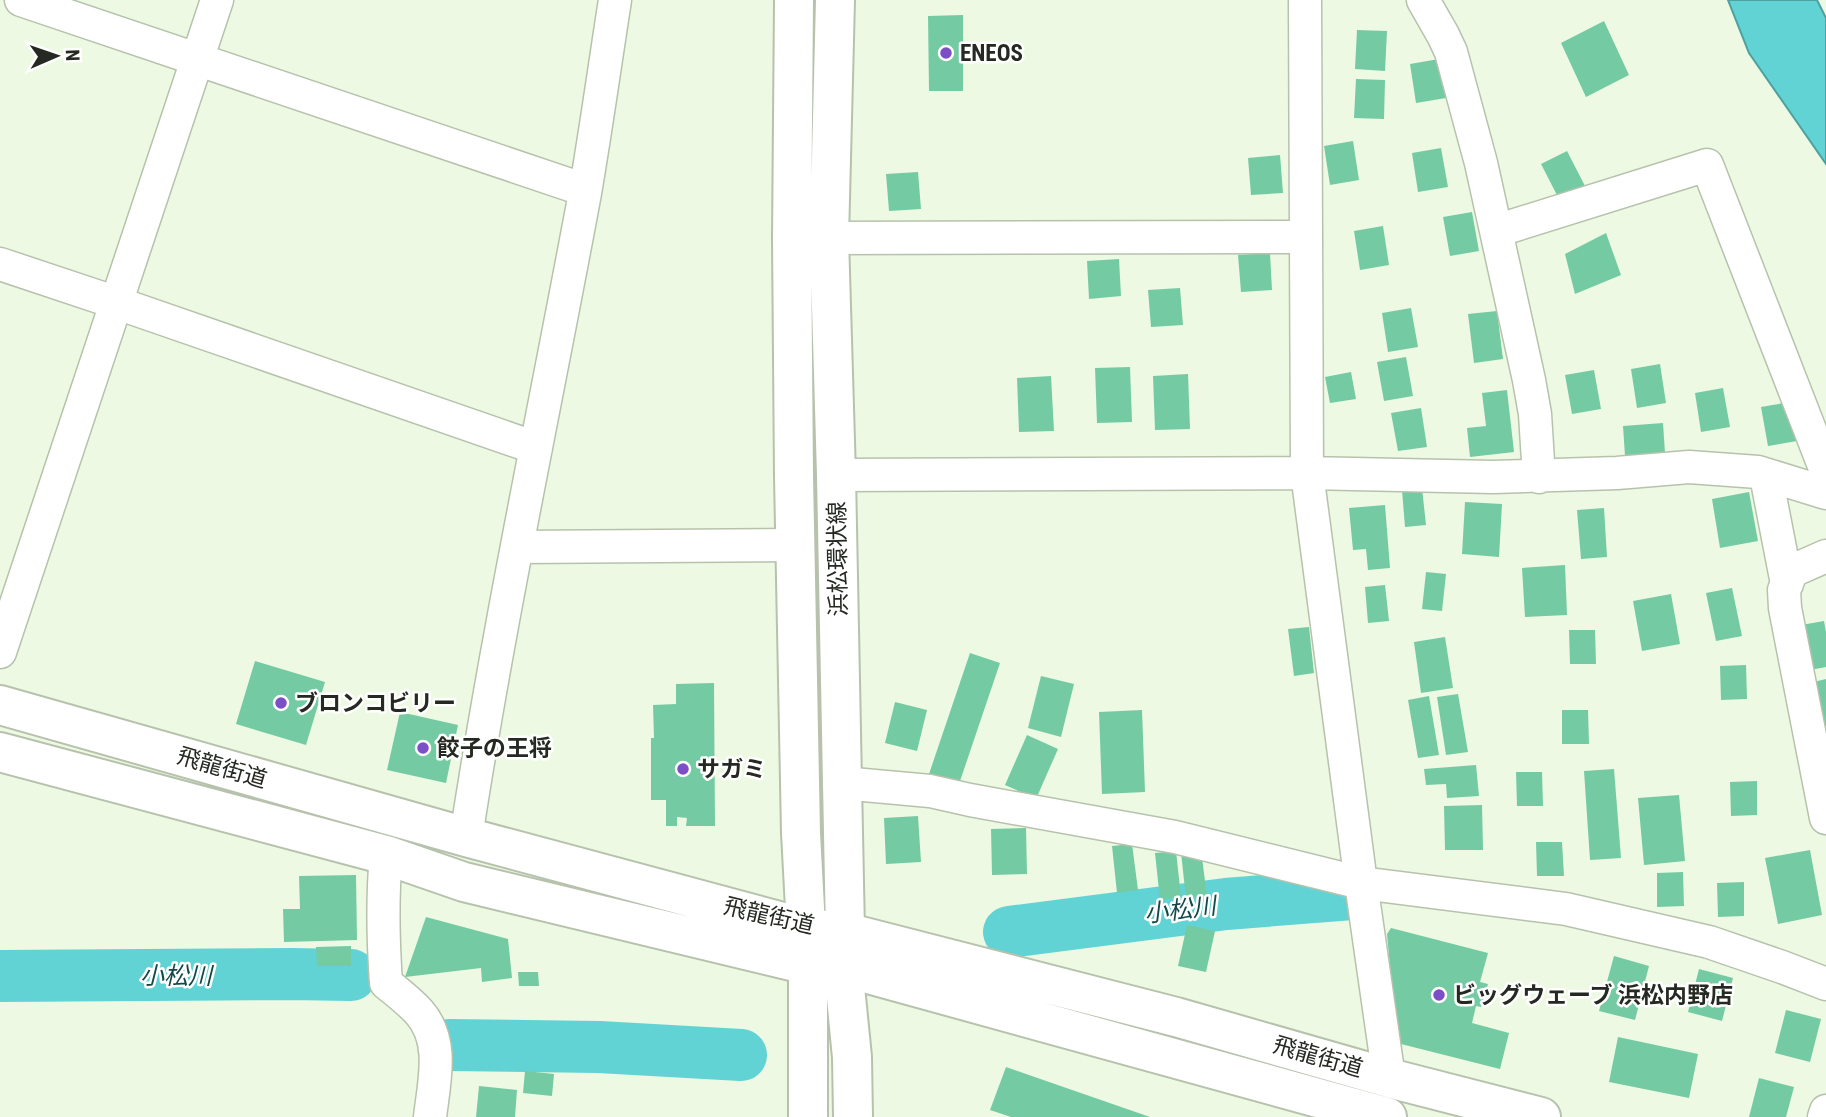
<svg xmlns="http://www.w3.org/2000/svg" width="1826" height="1117" font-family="'Roboto Condensed','Noto Sans JP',sans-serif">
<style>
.water{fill:#61d3d4;stroke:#4fa09e;stroke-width:2}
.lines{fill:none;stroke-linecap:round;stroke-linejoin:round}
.river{stroke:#61d3d4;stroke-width:52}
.building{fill:#74cba3}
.minor-casing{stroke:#b7c2ad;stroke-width:35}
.primary-casing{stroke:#b7c2ad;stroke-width:42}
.trunk-casing{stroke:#b7c2ad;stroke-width:42}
.minor{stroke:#fff;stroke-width:32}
.primary{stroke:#fff;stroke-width:38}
.trunk{stroke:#fff;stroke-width:38}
.poi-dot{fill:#7c4fc7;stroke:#fff;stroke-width:2.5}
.labels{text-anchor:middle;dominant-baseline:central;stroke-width:5;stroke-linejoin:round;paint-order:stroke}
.poi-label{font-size:23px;font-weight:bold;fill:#252921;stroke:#fff;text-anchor:start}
.street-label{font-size:23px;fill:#252921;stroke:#fff}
.water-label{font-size:24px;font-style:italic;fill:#144849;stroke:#fff}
</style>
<rect width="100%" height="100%" fill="#edf9e2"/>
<!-- water -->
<path class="water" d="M1728,0H1817L1826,18V164L1749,53Z"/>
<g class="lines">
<!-- river -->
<path class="river" d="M1009,932L1226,904L1352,894
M0,976L291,974L351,975
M449,1045L599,1047L741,1055"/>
</g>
<!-- building -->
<path class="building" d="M963,15V91H929L928,16Z
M1604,21L1629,75L1586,97L1561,43Z
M1357,30L1387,31L1385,71L1355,69Z
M1439,59L1446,98L1416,103L1410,64Z
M1356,79L1385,80L1384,119L1354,118Z
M1353,141L1359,180L1330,185L1324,146Z
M1441,148L1448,187L1418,192L1412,153Z
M1567,151L1585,186L1559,199L1541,164Z
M1280,155L1283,193L1251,195L1248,158Z
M918,172L921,209L889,211L886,174Z
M1472,212L1479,251L1450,256L1443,217Z
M1383,226L1389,265L1360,270L1354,231Z
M1606,233L1621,275L1575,294L1565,254Z
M1270,253L1272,290L1241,292L1238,255Z
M1119,259L1121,296L1089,299L1087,261Z
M1180,288L1183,325L1151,327L1148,290Z
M1411,308L1418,347L1388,352L1382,313Z
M1497,311L1503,359L1474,363L1468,314Z
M1406,357L1413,396L1384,401L1377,362Z
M1660,364L1666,403L1637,408L1631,369Z
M1130,367L1132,422L1097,423L1095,368Z
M1594,370L1601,409L1572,414L1565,375Z
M1351,372L1356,399L1330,403L1325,377Z
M1188,374L1190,429L1155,430L1153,376Z
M1051,376L1054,431L1019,432L1017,378Z
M1723,388L1730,427L1701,432L1695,393Z
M1507,390L1514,452L1470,457L1467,428L1486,426L1482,393Z
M1790,402L1797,441L1768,446L1761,407Z
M1421,408L1427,447L1398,451L1391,413Z
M1663,423L1665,453L1625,456L1623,426Z
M1422,488L1426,525L1405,527L1402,490Z
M1749,492L1758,541L1720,548L1712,499Z
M1465,502L1502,504L1499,557L1462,554Z
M1385,505L1390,568L1368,570L1366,549L1353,550L1349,508Z
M1604,508L1607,557L1581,559L1577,510Z
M1565,565L1567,615L1525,617L1522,568Z
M1426,572L1446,574L1442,611L1422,609Z
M1385,585L1389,621L1368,623L1365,587Z
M1732,588L1742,636L1716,641L1706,593Z
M1671,594L1680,644L1642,651L1633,601Z
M1824,621L1826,632V667L1810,670L1801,625Z
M1309,627L1314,673L1294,676L1288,629Z
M1569,630H1595L1596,664H1570Z
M1445,637L1453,688L1421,693L1414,642Z
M970,653L1000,663L959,784L929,774Z
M255,661L325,682L306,745L236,724Z
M1746,665L1747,699L1721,700L1720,666Z
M1041,676L1074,684L1061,737L1028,728Z
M1826,679V726L1818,727L1809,683Z
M714,683L715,826H686L687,818L677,817V826H666V800H651V738H654L653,705L676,704V684Z
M1458,694L1468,752L1446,755L1437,697Z
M1429,696L1439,755L1418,758L1408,700Z
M895,702L927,710L917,751L885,743Z
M1142,710L1145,792L1102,794L1099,712Z
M1562,710H1588L1589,744H1562Z
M400,712L458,725L446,783L387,770Z
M1027,735L1058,749L1036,799L1005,785Z
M1476,765L1479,796L1447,798L1446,784L1426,785L1424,769Z
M1614,769L1621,858L1590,860L1584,771Z
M1516,772H1542L1543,806H1517Z
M1757,781V815L1731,816L1730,782Z
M1679,795L1685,861L1644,865L1638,798Z
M1482,805L1483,850H1445L1444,806Z
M918,816L921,862L886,864L884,818Z
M1026,828L1027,874L992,875L991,829Z
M1536,842H1562L1564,876H1537Z
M1132,844L1138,890L1117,893L1112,846Z
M1201,850L1207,896L1186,899L1181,852Z
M1810,850L1822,915L1778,924L1765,858Z
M1176,851L1181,897L1160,900L1155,853Z
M1683,872L1684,906L1657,907V873Z
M356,875L357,940L284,942L283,909H300L299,876Z
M1744,882V916L1718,917L1717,883Z
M426,917L508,939L512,978L482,982L481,968L405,977Z
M1187,925L1215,931L1206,972L1178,966Z
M1391,928L1488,953L1480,982L1488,984L1481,1007L1476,1006L1472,1023L1509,1033L1500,1069L1397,1043L1387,934Z
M351,946V966H317L316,947Z
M1614,956L1649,966L1635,1020L1599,1011Z
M1699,969L1733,978L1722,1021L1688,1012Z
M518,972H538L539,986H519Z
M1786,1010L1821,1019L1810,1062L1775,1053Z
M1618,1037L1698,1054L1689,1098L1609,1082Z
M1006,1067L1150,1117H1011L990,1110Z
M525,1071L554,1074L552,1096L523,1093Z
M1759,1078L1794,1087L1786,1117H1749Z
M479,1086L517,1090L515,1117H476Z"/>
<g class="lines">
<defs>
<path id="minor" d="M21,0L585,190
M1305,0L1307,473L1361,883L1389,1078
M1423,0L1443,35L1451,52L1481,163L1529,380L1535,414L1539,477
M1496,231L1707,165L1826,471
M829,238L1306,237
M0,264L117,303L536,448
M836,475L1307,473L1493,477L1617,473L1689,467L1758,472L1826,493
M1766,476L1787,584
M518,547L795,545
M1826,556L1792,571L1784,590L1785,608L1826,818
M0,652L217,0
M842,783L930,791L970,800L1175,837L1361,883L1566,909L1709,942L1782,967L1826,984
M466,837C499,622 545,408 585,193C596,129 605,64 615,0
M386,855C382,898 383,940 386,983C397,992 409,1001 419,1012C445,1041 434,1082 430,1117
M1824,1117L1826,1111"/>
<path id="primary" d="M794,0L792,239L794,476L801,833L808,965V1117
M835,0L829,238L836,475L842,783L845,932L843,967L852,1057L853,1117"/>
<path id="trunk" d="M0,705L466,837L805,928L845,932L1176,1017L1389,1078L1541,1117
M0,752L386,855L464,882L808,965L843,967L1387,1117"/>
</defs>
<!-- minor casing -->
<use href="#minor" class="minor-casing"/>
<!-- primary casing -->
<use href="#primary" class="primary-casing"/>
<!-- trunk casing -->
<use href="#trunk" class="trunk-casing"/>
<!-- minor -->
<use href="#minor" class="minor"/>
<!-- primary -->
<use href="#primary" class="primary"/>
<!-- trunk -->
<use href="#trunk" class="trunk"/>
</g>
<!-- markers -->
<g class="poi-dot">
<circle cx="946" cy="53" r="7"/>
<circle cx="281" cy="703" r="7"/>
<circle cx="423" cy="748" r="7"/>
<circle cx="683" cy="769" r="7"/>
<circle cx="1439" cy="995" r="7"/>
</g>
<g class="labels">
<!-- poi labels -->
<g class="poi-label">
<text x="960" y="53">ENEOS</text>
<text x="295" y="703">ブロンコビリー</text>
<text x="437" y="748">餃子の王将</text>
<text x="697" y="769">サガミ</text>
<text x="1453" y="995">ビッグウェーブ 浜松内野店</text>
</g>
<!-- street labels -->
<g class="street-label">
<text transform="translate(838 559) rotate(-91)">浜松環状線</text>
<text transform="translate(222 768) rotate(16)">飛龍街道</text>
<text transform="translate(769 916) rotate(13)">飛龍街道</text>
<text transform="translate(1318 1057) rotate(16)">飛龍街道</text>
</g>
<!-- water labels -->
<g class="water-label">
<text transform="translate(1180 910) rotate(-7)">小松川</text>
<text x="176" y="976">小松川</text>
</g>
</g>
<!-- north arrow -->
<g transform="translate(56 56) rotate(88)" stroke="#ffffff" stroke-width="5" paint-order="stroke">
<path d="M0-5L12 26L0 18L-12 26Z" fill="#252921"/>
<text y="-10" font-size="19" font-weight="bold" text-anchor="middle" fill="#252921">N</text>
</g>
</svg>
